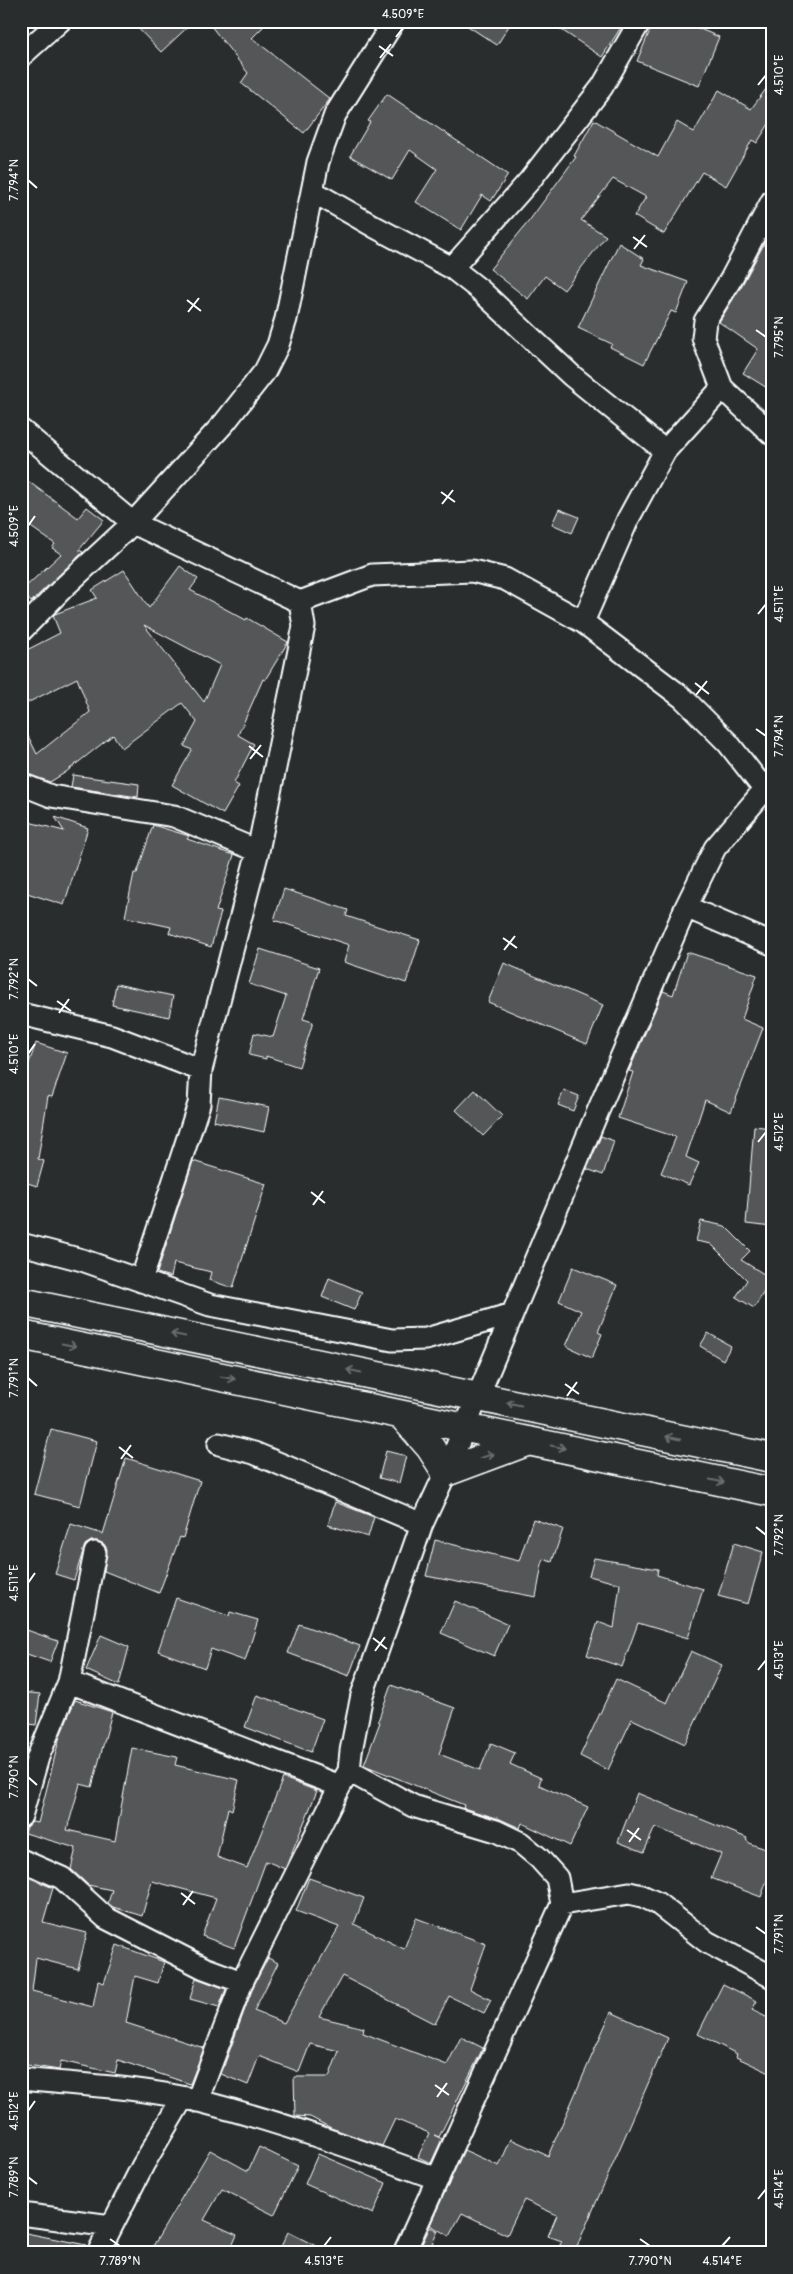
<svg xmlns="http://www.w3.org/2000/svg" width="793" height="2274" font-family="Pangolin,sans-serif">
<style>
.building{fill:#555758;stroke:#fff;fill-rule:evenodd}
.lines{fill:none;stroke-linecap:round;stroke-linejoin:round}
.street-casing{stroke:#fff;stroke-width:25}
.highway-casing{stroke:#fff;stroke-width:31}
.street{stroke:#2a2d2e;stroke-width:21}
.highway{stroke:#2a2d2e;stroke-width:28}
.oneway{stroke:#6a6c6d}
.ticks{fill:none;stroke:#fff;stroke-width:2}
.neatline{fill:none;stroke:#fff;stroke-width:2}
.ticks-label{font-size:12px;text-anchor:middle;fill:#fff}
</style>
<rect width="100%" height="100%" fill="#2a2d2e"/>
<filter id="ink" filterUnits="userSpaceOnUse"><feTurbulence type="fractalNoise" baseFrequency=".02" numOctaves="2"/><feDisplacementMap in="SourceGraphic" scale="10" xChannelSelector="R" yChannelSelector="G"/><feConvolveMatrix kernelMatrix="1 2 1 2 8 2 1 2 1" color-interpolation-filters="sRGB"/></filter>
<g filter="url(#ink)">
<!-- building -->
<path class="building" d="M131,21H194L161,52Z
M207,21H269L252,38L330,99L304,133L241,83L248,73Z
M460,21H512L497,45Z
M548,21H625L602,57Z
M654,21H681L719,37L699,86L637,61Z
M772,81V119L757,143L752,140L726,186L702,172L664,234L634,216L646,197L613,179L581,220L606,236L564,290L545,276L528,299L490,269L529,221L576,157L574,156L594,120L658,157L677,122L694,132L719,90L751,109Z
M387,94L508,175L491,201L482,195L461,230L416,202L437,169L410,150L392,180L350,156L370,122L368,121Z
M772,229V391L743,373L758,349L719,322L742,285Z
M619,243L644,259L641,265L688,282L676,313L671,311L644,364L610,347L612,344L578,328Z
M21,476L78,518L87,507L104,520L79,550L83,552L31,602L21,591L61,554L52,548L55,544L21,520Z
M559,509L579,517L572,533L552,524Z
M180,566L198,579L190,590L246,620L247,618L288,642L265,680L263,679L238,735L254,744L234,783L239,786L223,814L172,785L192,750L184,746L197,722L182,703L122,748L113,735L66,772L50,782L28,774L21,762V722L37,754L90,712L77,678L21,706V653L60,633L53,616L55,614L97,598L92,590L124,570L149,608ZM144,625L220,665L204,702Z
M73,775L139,784L138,797L71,787Z
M55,817L88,828L64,905L21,891V820L64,831Z
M153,825L189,836L187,839L234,855L216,911L221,912L211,947L169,933L171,927L125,917L134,873H137Z
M284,889L348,910L346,916L420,940L406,983L344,962L349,945L274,920Z
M260,949L319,968L303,1019L313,1022L299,1067L266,1056V1059L249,1055L254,1033L273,1037L286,996L249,984Z
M687,952L757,975L742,1019L763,1028L731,1112L705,1100L686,1157L699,1163L689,1185L661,1173L676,1137L618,1118L633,1072L629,1071L663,991L673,995Z
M504,963L603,1005L587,1044L488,1002Z
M116,984L173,996L169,1017L112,1005Z
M36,1043L67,1053L52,1097L48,1096L38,1159L44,1161L37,1186L21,1181V1086Z
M475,1090L502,1116L483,1136L456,1110Z
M564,1090L579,1096L573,1111L558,1105Z
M219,1097L269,1107L264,1132L214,1121Z
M754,1126L772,1128V1227L746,1224Z
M601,1136L614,1141L603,1175L587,1169Z
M193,1161L266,1184L233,1288L209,1280L211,1272L174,1263L171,1277L157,1273Z
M701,1221L725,1226L750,1251L741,1260L772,1279L754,1308L736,1297L747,1280L711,1244L696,1241Z
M573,1267L617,1285L598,1332L602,1334L592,1358L566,1346L581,1311L559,1301Z
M329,1278L362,1292L354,1310L322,1297Z
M708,1333L731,1346L723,1360L700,1346Z
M51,1429L97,1441L80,1506L34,1494Z
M386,1451L406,1456L399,1483L379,1478Z
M126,1458L200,1481L183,1538L180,1537L159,1593L104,1571L107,1549L104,1544L97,1541H91L85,1545L74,1580L55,1574L71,1524L103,1534Z
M335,1502L374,1517L368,1537L328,1525Z
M533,1519L563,1529L552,1562L543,1559L536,1597L426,1576L435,1540L519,1561Z
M734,1543L763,1552L748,1604L718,1596Z
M594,1558L658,1569L657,1575L703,1589L688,1638L638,1623L622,1667L587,1655L598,1622L614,1628L620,1584L589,1576Z
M176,1598L229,1616L230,1612L258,1620L245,1661L211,1649L205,1668L158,1651Z
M455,1601L508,1624L494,1656L441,1633Z
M299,1624L360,1646L349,1676L288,1653Z
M21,1628L58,1641L50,1662L21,1652Z
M101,1635L129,1647L119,1685L86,1670Z
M691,1651L722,1665L685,1744L632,1719L608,1770L580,1756L616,1679L667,1703Z
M391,1685L455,1708L439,1754L480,1770L491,1743L515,1753L510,1764L541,1778L539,1785L588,1807L570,1846L522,1823L520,1828L500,1819L463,1808L464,1805L364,1765L380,1722L378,1721Z
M21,1692L40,1694L36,1725L21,1723Z
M257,1695L323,1719L311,1752L245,1727Z
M75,1700L112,1712L92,1787L80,1784L67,1830L115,1841L132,1748L177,1757L175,1765L239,1780L232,1810L228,1808L217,1857L247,1868L283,1778L317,1791L285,1869L266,1861L234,1948L202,1936L216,1898L152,1881L142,1916L113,1907L108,1903L112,1890L88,1885L71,1869L76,1848L25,1833L27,1827L32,1822L38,1823L60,1736Z
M637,1793L747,1838L746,1840L751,1844L772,1851V1866L761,1897L711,1878L721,1854L655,1827L644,1852L618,1842Z
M21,1874L53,1888L43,1922L87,1933L78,1969L36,1958L32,1991L93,2007L98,1981L104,1983L117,1945L164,1962L158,1983L135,1976L126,2023L204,2048L190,2084L118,2060L115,2073L61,2061L59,2070L21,2064Z
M309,1878L364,1898L354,1924L404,1949L416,1918L486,1944L470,1989L491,2000L484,2013L449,1996L435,2024L342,1976L319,2017L364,2028L363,2033L447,2065L461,2037L483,2048L439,2137L434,2135L442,2139L431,2163L418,2157L429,2133L395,2119L382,2146L331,2128L310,2117L295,2116L294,2077H329L339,2051L310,2044L299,2072L259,2056L248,2085L221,2074L253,1987L268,1958L278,1963L254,2011L284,2023L339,1927L296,1911Z
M196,1978L226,1989L219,2007L190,1999Z
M723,1984L757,2001L752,2010L772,2020V2074L736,2057L737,2054L698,2034Z
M611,2012L668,2038L574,2253H556L562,2241L548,2236L557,2215L524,2200L507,2235L462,2213L449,2236L430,2225L464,2150L499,2166L511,2139L548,2156Z
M259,2147L298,2166L274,2215L222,2189L204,2220L237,2235L229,2253H149L210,2150L248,2171Z
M318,2154L386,2183L373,2214L305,2184Z
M430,2227L438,2231L428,2252L420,2248Z
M21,2232L86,2245V2253H21Z
M288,2232L330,2253H278Z"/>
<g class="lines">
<defs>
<path id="street" d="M21,56L60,21
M312,191L375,227L452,268L480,290L572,376L665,451
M772,201L731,279L705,321L703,338L722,388L772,434
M452,268L530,180L602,87L640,21
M21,430L133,523L300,602L304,626L258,851L201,1070L199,1104L141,1281
M300,602L372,575L472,571L505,579L583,622L683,698L728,743L764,789
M583,622L628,519L665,451L722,388
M21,631L64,587L133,523L225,422L265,371L278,345L286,319L318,162L335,115L394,21
M21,784L51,796L174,816L258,851
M686,907L772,944
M21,1014L112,1036L201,1070
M21,1244L82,1260L210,1305L392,1340L426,1339L512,1314
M219,1444L254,1453L422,1524
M69,1682L340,1786
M349,1771L413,1806L496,1831L521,1843L539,1858L557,1878L562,1904L404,2253
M21,1816L38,1757L69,1682L95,1553
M21,1860L62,1878L106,1918L204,1968L242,1982
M562,1904L629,1893L642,1896L657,1903L707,1942L772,1977
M21,2079C80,2085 141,2087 199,2101C280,2122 359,2150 438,2179
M197,2101L242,1982L340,1786L349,1771L351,1751L362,1695L422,1524L446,1472L598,1111L686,907L715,848L772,781
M21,2214L111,2226
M98,2253L143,2165L182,2099"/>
<path id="highway" d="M21,1302L772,1458
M21,1335L772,1492
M402,1415L430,1447L446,1472L529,1441"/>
</defs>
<!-- street casing -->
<use href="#street" class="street-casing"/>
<!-- highway casing -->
<use href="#highway" class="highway-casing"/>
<!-- street -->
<use href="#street" class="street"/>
<!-- highway -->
<use href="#highway" class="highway"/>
</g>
<!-- one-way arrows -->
<defs><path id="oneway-shaft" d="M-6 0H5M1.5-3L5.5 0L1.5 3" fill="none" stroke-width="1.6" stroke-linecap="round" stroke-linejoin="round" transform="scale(1.25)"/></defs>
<g class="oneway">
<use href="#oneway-shaft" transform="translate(178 1335) rotate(-168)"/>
<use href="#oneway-shaft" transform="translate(69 1345) rotate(12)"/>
<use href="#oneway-shaft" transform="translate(354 1371) rotate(-168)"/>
<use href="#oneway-shaft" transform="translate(228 1378) rotate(12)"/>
<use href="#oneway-shaft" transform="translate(514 1404) rotate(-168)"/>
<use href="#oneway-shaft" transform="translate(673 1438) rotate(-168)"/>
<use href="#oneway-shaft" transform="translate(558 1447) rotate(12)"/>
<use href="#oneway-shaft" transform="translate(487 1456) rotate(-18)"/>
<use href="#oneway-shaft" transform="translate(717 1481) rotate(12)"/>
</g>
</g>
<!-- ticks -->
<path class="ticks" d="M396,37L403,28M379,46L393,56M380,58L391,44M758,85L766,75M28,180L37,188M633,237L647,247M634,249L645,235M187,300L201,311M188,312L199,298M756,330L766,337M441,492L455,502M442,504L453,490M28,526L35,516M758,614L766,604M695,683L709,694M696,695L707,681M756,729L766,736M249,746L263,757M250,759L261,745M503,938L517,948M504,950L515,936M28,979L37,986M57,1001L71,1011M59,1013L69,999M28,1054L35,1044M758,1142L766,1132M311,1192L325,1203M313,1205L323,1191M28,1378L37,1386M565,1384L579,1394M567,1396L577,1382M119,1447L133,1458M121,1459L131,1445M756,1527L766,1535M28,1583L35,1573M373,1638L387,1649M375,1651L385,1637M758,1670L766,1660M28,1777L37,1785M627,1830L641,1840M629,1842L639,1828M181,1893L195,1904M183,1905L193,1891M756,1927L766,1934M435,2085L449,2095M437,2097L447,2083M28,2111L35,2101M28,2177L37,2184M758,2199L766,2189M110,2239L120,2246M640,2239L650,2246M324,2246L331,2237M722,2246L730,2237"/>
<!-- margin -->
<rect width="793" height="2274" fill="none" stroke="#2a2d2e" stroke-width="55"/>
<rect x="28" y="28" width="738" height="2218" class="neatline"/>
<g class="ticks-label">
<text x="403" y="18">4.509°E</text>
<text transform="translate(779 75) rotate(-90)" y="4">4.510°E</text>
<text transform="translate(14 180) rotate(-90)" y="4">7.794°N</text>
<text transform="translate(779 337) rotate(-90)" y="4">7.795°N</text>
<text transform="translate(14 526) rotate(-90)" y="4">4.509°E</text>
<text transform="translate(779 604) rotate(-90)" y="4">4.511°E</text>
<text transform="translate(779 736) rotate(-90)" y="4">7.794°N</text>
<text transform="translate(14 979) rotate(-90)" y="4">7.792°N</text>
<text transform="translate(14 1054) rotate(-90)" y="4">4.510°E</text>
<text transform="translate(779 1132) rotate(-90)" y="4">4.512°E</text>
<text transform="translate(14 1378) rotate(-90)" y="4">7.791°N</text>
<text transform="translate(779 1535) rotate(-90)" y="4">7.792°N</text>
<text transform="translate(14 1583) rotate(-90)" y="4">4.511°E</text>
<text transform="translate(779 1660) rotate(-90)" y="4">4.513°E</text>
<text transform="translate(14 1777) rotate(-90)" y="4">7.790°N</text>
<text transform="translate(779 1934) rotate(-90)" y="4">7.791°N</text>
<text transform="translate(14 2111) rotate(-90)" y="4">4.512°E</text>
<text transform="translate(14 2177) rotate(-90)" y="4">7.789°N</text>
<text transform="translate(779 2189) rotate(-90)" y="4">4.514°E</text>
<text x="120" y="2265">7.789°N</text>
<text x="324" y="2265">4.513°E</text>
<text x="650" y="2265">7.790°N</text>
<text x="722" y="2265">4.514°E</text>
</g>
</svg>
